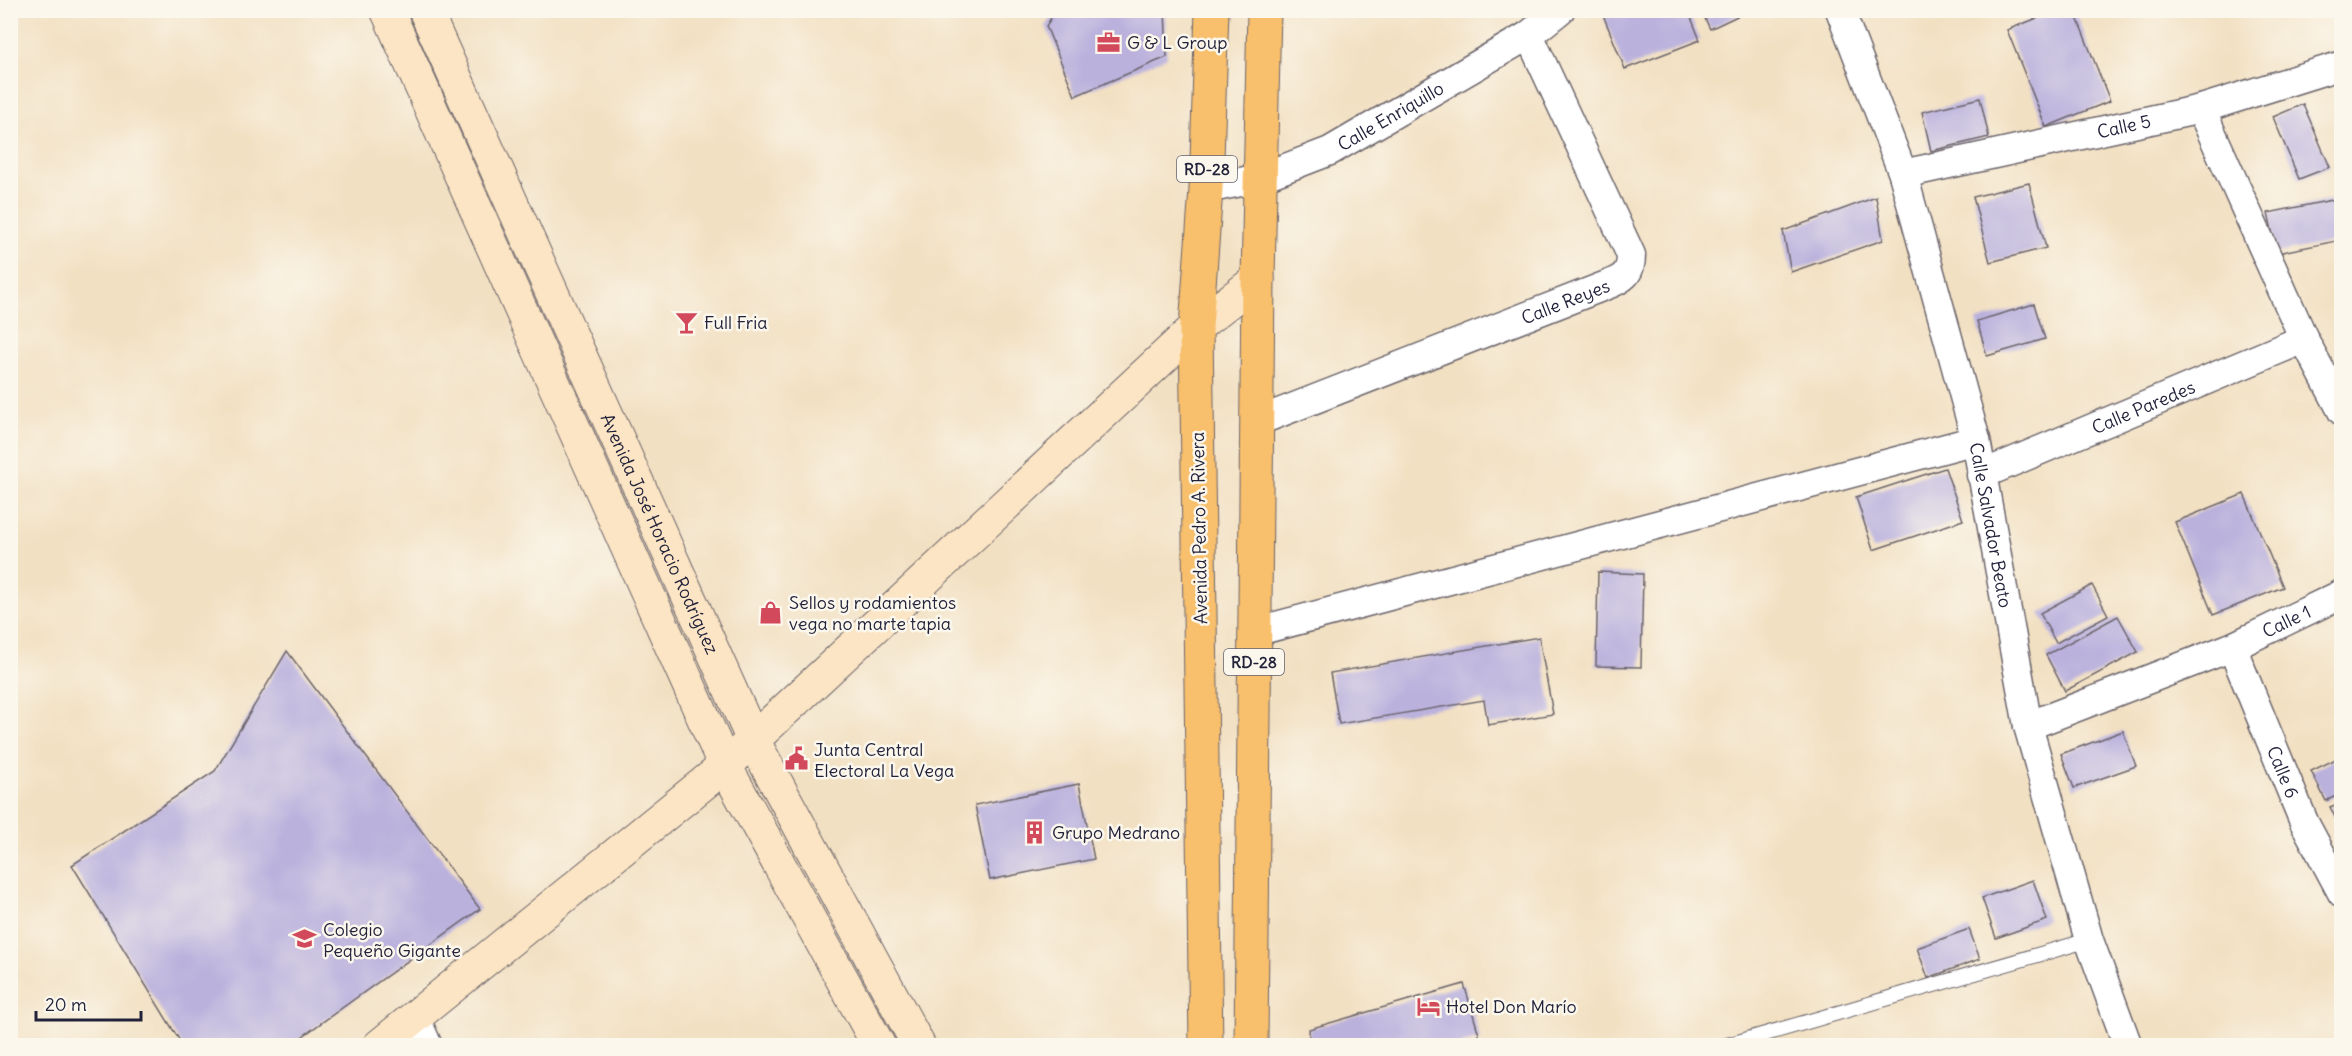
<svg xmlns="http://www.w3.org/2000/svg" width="2352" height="1056" font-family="Delius,sans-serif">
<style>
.building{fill:#bab1dd}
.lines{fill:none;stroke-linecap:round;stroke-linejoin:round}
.lane-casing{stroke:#6b646a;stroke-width:16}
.street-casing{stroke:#6b646a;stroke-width:31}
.secondary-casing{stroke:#6b646a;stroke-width:35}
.primary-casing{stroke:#6b646a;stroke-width:35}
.lane{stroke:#fff;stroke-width:14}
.street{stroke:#fff;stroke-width:28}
.secondary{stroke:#fce5c4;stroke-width:33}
.primary{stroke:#f8bf6c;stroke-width:33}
.labels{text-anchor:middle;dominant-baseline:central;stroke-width:5;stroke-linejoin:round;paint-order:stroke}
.shield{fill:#fbf7ec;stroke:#636270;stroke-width:1.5}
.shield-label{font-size:16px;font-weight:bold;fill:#22223b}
.poi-label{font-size:18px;fill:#22223b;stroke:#fbf7ec;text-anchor:start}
.street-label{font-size:18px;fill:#22223b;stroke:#fbf7ec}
</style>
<rect width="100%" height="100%" fill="#fbf7ec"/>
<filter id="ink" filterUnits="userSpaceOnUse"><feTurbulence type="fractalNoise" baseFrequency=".0167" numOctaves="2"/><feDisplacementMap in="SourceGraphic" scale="12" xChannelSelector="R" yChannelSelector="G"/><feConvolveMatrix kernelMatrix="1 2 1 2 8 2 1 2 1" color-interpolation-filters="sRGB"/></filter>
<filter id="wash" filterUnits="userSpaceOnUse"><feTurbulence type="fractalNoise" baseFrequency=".008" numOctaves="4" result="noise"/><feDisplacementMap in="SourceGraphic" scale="24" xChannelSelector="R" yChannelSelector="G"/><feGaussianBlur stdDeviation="1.35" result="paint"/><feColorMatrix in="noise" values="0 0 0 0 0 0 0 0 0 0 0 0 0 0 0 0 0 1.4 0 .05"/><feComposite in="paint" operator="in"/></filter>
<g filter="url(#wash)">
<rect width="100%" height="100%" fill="#f2e0c2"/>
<g id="blocks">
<!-- building -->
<path class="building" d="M1056,10H1165L1167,57L1075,96L1046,26Z
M1601,10H1688L1700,40L1625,69Z
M1701,10H1750L1710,29Z
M2058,10H2074L2110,101L2046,127L2007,30Z
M1980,98L1989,137L1931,151L1922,112Z
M2303,104L2330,167L2299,179L2273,117Z
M2029,183L2046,248L1990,262L1973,197Z
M1876,197L1883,240L1791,272L1783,231Z
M2342,198V240L2277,253L2268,213Z
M2034,304L2045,339L1987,356L1977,321Z
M1945,468L1963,520L1873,550L1856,497Z
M2244,494L2283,587L2213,615L2175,522Z
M1598,572L1643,574L1641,667L1596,666Z
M2092,585L2108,615L2056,643L2040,613Z
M2118,616L2138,652L2065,691L2046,655Z
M1539,637L1553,714L1488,725L1484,700L1339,724L1330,673Z
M287,651L480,909L289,1046H183L72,865L215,771Z
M2123,731L2136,766L2074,788L2061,754Z
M2342,756V793L2326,801L2311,771Z
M1079,784L1094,859L990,880L975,805Z
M2342,802V831L2330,807Z
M2033,880L2047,920L1996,938L1982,898Z
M1969,929L1980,959L1928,978L1917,948Z
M1464,984L1480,1038L1455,1046H1310L1309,1029Z"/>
</g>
</g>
<g filter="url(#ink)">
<use href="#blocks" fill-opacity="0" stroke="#6b646a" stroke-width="1.5"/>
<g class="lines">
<defs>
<path id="lane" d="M1724,1046L2089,940"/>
<g id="street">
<path id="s1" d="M1840,10L1903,174L1976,440L2028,726L2089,940L2128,1046"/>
<path d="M2201,109L2304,339L2342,411"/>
<path id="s2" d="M1903,174L2201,109L2342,65"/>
<path id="s3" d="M1206,189L1260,178L1330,151L1529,35L1560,10"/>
<path id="s4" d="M1256,422L1612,283C1626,277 1631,271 1631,255L1529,35"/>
<path id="s5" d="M1981,475L2304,339"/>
<path d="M1254,632L1976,440"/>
<path id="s6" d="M2232,647L2304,822L2342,893"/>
<path id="s7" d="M2028,726L2232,647L2342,594"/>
<path d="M415,1017L428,1046"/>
</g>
<g id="secondary">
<path d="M387,10L725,766L879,1046"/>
<path id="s8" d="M425,10L753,740L919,1046"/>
<path d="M379,1046L725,766L1196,327L1258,279"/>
</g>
<path id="primary" d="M1206,1046L1196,327L1206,189L1212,10
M1251,1046L1258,279L1264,10"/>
</defs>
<!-- lane casing -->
<use href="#lane" class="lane-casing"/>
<!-- street casing -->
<use href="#street" class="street-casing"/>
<!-- secondary casing -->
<use href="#secondary" class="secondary-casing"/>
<!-- primary casing -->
<use href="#primary" class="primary-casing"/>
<!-- lane -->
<use href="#lane" class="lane"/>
<!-- street -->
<use href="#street" class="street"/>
<!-- secondary -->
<use href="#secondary" class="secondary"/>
<!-- primary -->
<use href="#primary" class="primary"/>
</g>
</g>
<!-- icons -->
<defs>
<symbol id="office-bare" viewBox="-9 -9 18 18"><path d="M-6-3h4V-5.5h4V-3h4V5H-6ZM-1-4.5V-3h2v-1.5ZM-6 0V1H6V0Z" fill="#d1495b" stroke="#fbf7ec" stroke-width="2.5" paint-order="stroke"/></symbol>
<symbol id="bar-bare" viewBox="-9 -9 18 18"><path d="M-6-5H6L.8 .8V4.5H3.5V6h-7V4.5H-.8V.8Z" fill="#d1495b" stroke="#fbf7ec" stroke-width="2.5" paint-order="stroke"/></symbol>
<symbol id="shop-bare" viewBox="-9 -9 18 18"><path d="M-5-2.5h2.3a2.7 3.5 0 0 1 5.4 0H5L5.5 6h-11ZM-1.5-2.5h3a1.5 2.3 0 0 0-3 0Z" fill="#d1495b" stroke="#fbf7ec" stroke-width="2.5" paint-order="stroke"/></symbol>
<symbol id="civic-bare" viewBox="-9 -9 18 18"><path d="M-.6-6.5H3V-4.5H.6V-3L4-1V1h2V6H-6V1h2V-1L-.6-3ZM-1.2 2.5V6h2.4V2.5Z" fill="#d1495b" stroke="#fbf7ec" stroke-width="2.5" paint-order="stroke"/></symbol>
<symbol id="building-bare" viewBox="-9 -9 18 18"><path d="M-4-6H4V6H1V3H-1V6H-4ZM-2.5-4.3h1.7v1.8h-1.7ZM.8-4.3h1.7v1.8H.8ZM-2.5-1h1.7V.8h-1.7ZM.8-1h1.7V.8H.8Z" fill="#d1495b" stroke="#fbf7ec" stroke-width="2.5" paint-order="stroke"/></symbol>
<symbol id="school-bare" viewBox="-9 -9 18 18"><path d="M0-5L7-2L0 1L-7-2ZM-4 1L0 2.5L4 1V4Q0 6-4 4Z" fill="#d1495b" stroke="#fbf7ec" stroke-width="2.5" paint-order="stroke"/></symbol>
<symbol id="hotel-bare" viewBox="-9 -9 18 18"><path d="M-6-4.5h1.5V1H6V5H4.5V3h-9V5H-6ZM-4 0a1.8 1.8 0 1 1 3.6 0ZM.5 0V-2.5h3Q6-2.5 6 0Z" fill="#d1495b" stroke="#fbf7ec" stroke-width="2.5" paint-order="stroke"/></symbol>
</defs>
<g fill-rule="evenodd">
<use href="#office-bare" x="1092" y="26" width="33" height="33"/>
<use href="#bar-bare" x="670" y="306" width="33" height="33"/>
<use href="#shop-bare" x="754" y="596" width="33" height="33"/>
<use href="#civic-bare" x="780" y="742" width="33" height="33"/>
<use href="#building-bare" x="1018" y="816" width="33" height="33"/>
<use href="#school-bare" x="288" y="922" width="33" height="33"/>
<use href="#hotel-bare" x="1412" y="990" width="33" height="33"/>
</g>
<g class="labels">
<!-- shield labels -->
<g class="shield">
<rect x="1177" y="156" width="60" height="26" rx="4.5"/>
<rect x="1224" y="649" width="60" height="26" rx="4.5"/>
</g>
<g class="shield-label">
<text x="1207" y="169">RD-28</text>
<text x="1254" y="662">RD-28</text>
</g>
<!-- poi labels -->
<g class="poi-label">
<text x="1127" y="42">G &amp; L Group</text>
<text x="704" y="322">Full Fria</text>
<text x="789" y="602">Sellos y rodamientos<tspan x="789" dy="21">vega no marte tapia</tspan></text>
<text x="814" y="749">Junta Central<tspan x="814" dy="21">Electoral La Vega</tspan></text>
<text x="1052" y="832">Grupo Medrano</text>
<text x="323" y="929">Colegio<tspan x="323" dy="21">Pequeño Gigante</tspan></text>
<text x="1446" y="1006">Hotel Don Marío</text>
</g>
<!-- street labels -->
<g class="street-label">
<text stroke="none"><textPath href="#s3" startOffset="200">Calle Enriquillo</textPath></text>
<text stroke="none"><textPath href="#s2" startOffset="226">Calle 5</textPath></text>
<text stroke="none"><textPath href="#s4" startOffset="332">Calle Reyes</textPath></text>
<text stroke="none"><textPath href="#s5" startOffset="176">Calle Paredes</textPath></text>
<text stroke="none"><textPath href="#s1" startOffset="538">Calle Salvador Beato</textPath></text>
<text transform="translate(1199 528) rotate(-91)">Avenida Pedro A. Rivera</text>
<text stroke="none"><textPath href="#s8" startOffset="574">Avenida José Horacio Rodríguez</textPath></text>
<text stroke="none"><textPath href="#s7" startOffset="279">Calle 1</textPath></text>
<text stroke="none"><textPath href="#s6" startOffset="135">Calle 6</textPath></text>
</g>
</g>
<!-- margin -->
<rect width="2352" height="1056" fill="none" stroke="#fbf7ec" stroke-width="36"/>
<!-- scale -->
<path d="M36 1011v9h105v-9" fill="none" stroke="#22223b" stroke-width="3"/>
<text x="45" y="1011" font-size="18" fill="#22223b" stroke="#fbf7ec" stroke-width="4.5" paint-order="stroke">20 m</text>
</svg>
